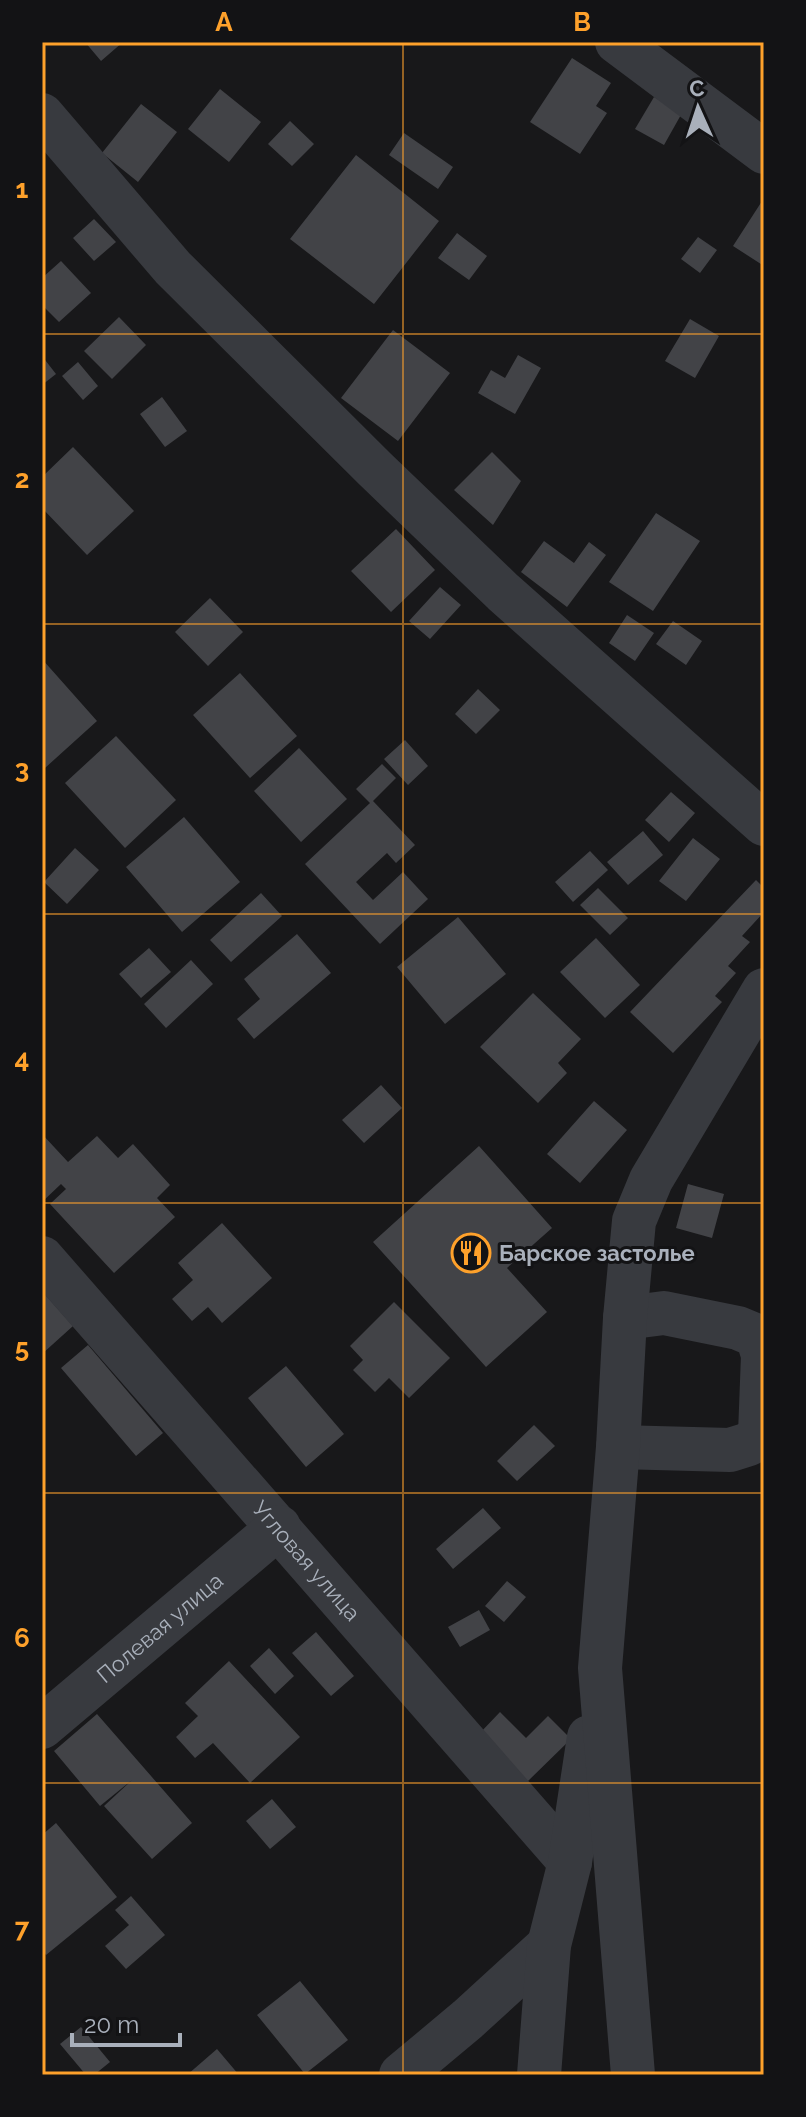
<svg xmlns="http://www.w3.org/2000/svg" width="806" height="2117" font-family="Raleway,sans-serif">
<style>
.building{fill:#424347}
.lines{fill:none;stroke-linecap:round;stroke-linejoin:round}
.minor{stroke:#383a3f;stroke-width:44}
.grid{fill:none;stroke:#fea12b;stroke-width:2;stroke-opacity:0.55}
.labels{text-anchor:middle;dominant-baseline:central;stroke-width:6;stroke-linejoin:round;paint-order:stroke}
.poi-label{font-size:22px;font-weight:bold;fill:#a9b0bb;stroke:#131315;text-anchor:start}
.street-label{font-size:22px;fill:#a9b0bb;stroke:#131315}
.neatline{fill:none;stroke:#fea12b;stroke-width:3}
.grid-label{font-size:26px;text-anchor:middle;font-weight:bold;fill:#fea12b}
</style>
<rect width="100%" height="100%" fill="#18181a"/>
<!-- building -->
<path class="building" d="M85,42H123L101,61Z
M572,58L611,83L596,106L607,113L580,154L530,122Z
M220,89L261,122L229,162L188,129Z
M654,97L682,113L664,145L635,129Z
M141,104L177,132L138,182L102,153Z
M290,121L314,144L292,166L268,144Z
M404,133L453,167L438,189L389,155Z
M356,155L439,221L374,304L290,239Z
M764,198V266L733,246Z
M94,219L116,242L94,261L73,238Z
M457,233L487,256L469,280L438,258Z
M698,237L717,250L700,273L681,259Z
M61,261L91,293L59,322L42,305V278Z
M119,317L146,345L112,379L84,351Z
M690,319L719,336L695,378L665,361Z
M393,330L450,373L398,441L341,398Z
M518,355L541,368L515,414L478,393L491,370L505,378Z
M42,356L56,374L42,385Z
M78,362L98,386L83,400L62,376Z
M162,397L187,431L165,447L140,414Z
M73,447L134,511L87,555L42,508V477Z
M492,452L521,481L493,525L454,490Z
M656,513L700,541L653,611L609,582Z
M396,529L435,570L391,612L351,571Z
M544,541L574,563L589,542L606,555L567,607L521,572Z
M440,587L461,605L430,639L409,621Z
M210,598L243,632L208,666L175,632Z
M627,615L654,633L635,661L609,643Z
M673,621L702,641L686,665L656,644Z
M42,659L97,721L45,768L42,764Z
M240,673L297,736L250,778L193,715Z
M478,689L500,710L476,734L455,714Z
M116,736L176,800L125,848L65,783Z
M405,740L428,766L408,785L384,759Z
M299,748L347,799L301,842L254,791Z
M382,764L396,778L373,801L415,845L396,863L387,853L356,882L373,900L403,872L428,899L380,944L305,864L370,803L356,789Z
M671,792L695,813L669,842L645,820Z
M184,817L240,882L182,932L126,867Z
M643,831L663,855L628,885L607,862Z
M693,838L720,859L686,901L659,881Z
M75,848L99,870L67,904L44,882Z
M590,851L608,870L573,902L555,882Z
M756,880L764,888V912L742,936L750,942L728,966L736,973L715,996L722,1002L673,1053L630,1012Z
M598,888L628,918L610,935L580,905Z
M261,893L282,916L231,962L210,940Z
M458,917L506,974L445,1024L397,967Z
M297,934L331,973L254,1039L237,1019L260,999L244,979Z
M596,938L640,985L605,1018L560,972Z
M149,948L171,972L141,998L119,974Z
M191,960L213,984L166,1028L144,1004Z
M533,993L581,1039L558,1063L567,1073L538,1103L480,1047Z
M381,1085L402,1108L364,1143L342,1120Z
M594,1101L627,1130L580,1183L547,1154Z
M42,1134L68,1162L97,1136L118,1158L133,1144L170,1185L157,1198L175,1217L114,1273L50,1204L66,1189L61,1184L42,1202Z
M479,1146L552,1228L507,1268L547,1312L486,1367L373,1242Z
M688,1184L724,1194L712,1238L676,1228Z
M222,1223L272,1278L222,1323L208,1307L192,1321L172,1299L193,1280L178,1263Z
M42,1291L73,1326L42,1354Z
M394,1302L450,1358L409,1398L389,1378L375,1392L353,1370L363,1360L350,1346Z
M88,1345L163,1433L136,1456L61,1368Z
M286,1366L344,1434L306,1467L248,1398Z
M534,1425L555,1446L517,1481L497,1461Z
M483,1508L501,1528L453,1569L436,1549Z
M507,1581L526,1597L504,1622L485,1606Z
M479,1610L490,1630L460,1647L448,1627Z
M316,1632L354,1676L331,1696L292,1653Z
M269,1648L294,1676L275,1694L250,1666Z
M229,1661L300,1737L250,1783L213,1743L195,1758L176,1737L198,1716L185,1703Z
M500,1712L526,1738L548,1716L571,1739L527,1782L479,1734Z
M97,1714L192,1823L152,1859L104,1806L132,1780L100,1806L54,1751Z
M272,1799L296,1827L270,1849L246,1821Z
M56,1823L117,1897L46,1955L42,1950V1835Z
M131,1896L165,1935L126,1969L105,1946L129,1925L115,1910Z
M300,1981L348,2040L305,2074L257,2015Z
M81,2027L110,2062L94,2075H86L60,2044Z
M217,2049L239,2075H187Z"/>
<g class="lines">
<!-- minor -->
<g class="minor">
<path d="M617,42L764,152"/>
<path d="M42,115L173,268L375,469L503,592L764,824"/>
<path id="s1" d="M42,1258L570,1862"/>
<path d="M618,1447L730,1450L749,1444L760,1434L763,1355L757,1336L738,1328L664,1313L625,1318"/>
<path id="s2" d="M42,1727L279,1527"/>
<path d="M401,2075L468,2019L549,1945"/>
<path d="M539,2075L549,1945L570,1862L589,1737"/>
<path d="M633,2075L600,1668L618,1447L625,1318L634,1221L651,1180L764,990"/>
</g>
</g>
<!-- grid -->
<path class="grid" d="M403,42V2075M42,334H764M42,624H764M42,914H764M42,1203H764M42,1493H764M42,1783H764"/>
<!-- icons -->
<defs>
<symbol id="restaurant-ring" viewBox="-11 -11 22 22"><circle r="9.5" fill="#131315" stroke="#fea12b" stroke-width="1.5"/><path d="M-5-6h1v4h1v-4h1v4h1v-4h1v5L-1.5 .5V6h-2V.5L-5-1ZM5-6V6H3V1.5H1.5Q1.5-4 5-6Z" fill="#fea12b"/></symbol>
</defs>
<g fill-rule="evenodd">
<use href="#restaurant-ring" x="449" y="1231" width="44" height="44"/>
</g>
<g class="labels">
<!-- poi labels -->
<g class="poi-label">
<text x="499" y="1253">Барское застолье</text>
</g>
<!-- street labels -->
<g class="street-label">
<text stroke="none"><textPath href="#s1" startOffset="402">Угловая улица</textPath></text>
<text stroke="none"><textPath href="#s2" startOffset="154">Полевая улица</textPath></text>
</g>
</g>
<!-- border -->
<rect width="806" height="2117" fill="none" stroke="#131315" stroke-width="88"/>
<!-- north arrow -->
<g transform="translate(698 108) rotate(357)" stroke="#131315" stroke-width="6" paint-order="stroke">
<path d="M0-6L14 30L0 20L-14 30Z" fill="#a9b0bb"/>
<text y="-12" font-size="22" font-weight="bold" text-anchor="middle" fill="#a9b0bb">С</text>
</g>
<!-- scale -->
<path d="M72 2033v12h108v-12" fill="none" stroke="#a9b0bb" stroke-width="4"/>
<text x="84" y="2033" font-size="24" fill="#a9b0bb" stroke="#131315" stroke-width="6" paint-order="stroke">20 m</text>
<rect x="44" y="44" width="718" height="2029" class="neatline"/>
<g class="grid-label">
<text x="224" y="31">A</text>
<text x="582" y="31">B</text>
<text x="22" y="198">1</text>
<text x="22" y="488">2</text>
<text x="22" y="778">3</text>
<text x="22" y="1068">4</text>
<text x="22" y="1357">5</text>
<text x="22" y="1647">6</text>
<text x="22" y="1937">7</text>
</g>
</svg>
